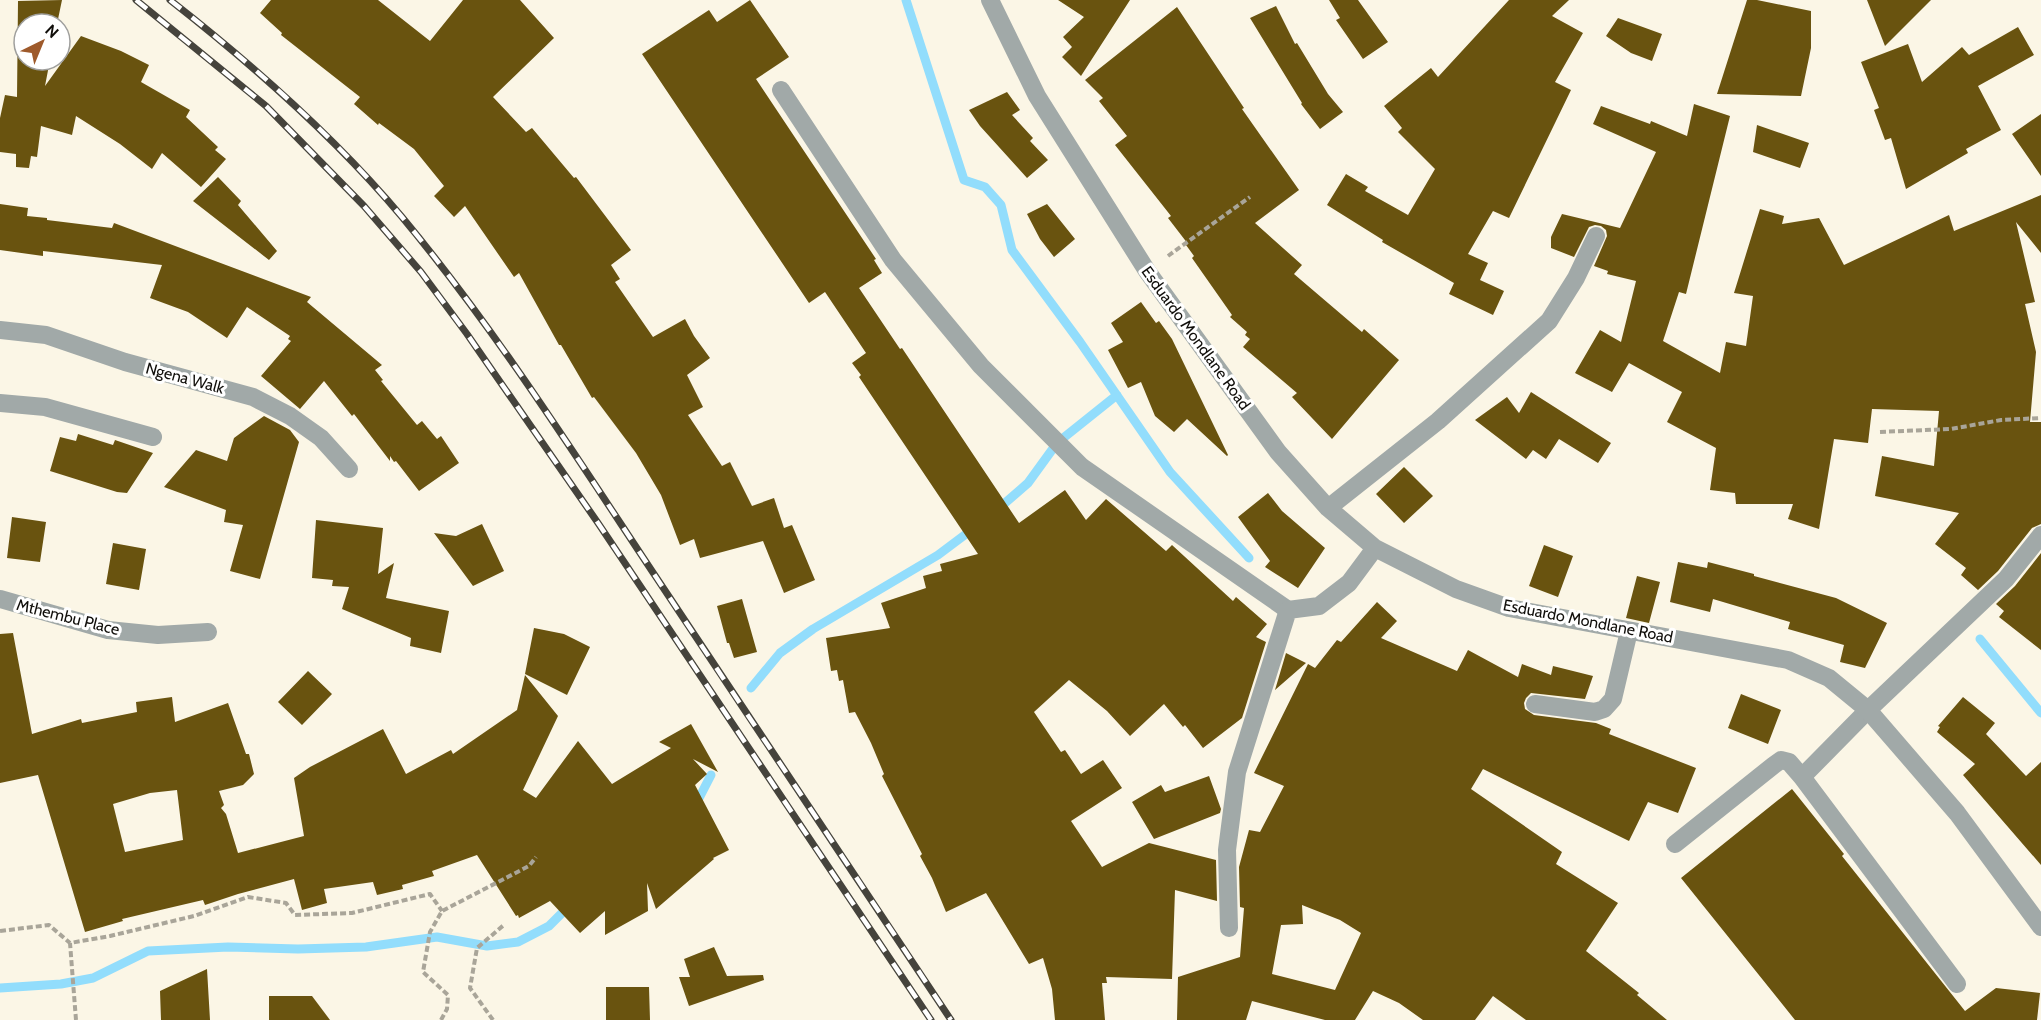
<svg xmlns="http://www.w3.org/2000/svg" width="2041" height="1020" font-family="Cabin,sans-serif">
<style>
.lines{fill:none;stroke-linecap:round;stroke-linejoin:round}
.stream{stroke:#92ddfc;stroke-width:9}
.building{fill:#69530f;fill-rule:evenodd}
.path{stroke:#a9a599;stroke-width:4;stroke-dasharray:6 3;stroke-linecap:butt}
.service{stroke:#a1a9a8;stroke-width:18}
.minor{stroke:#a1a9a8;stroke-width:18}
.rail-casing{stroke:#45433c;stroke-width:7}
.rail{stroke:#fff;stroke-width:4.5;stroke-dasharray:14;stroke-linecap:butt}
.labels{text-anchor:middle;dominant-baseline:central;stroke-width:6;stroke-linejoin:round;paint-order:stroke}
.street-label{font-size:16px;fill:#100e0a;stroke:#fff}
</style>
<rect width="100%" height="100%" fill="#fbf6e6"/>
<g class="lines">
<!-- stream -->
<path class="stream" d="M906,0L964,180L985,187L1001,205L1012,250L1080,342L1170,472L1249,558
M997,510L1028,483L1057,443L1117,395
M1980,639L2041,713
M751,688L780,653L813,629L938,555L974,528
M696,804L711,775
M0,988L61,984L93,978L148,951L228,947L298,949L366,947L437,937L487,946L518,942L549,926L570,905"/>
</g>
<!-- building -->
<path class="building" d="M62,0L57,24H24V60H50L45,86L81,36L121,51L149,65L141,82L190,110L186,117L218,147L215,150L226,159L201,187L162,153L152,169L120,144L76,116L72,135L41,126L37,157L31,156L29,168L16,167V154L0,152V118L5,95L17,97L18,1Z
M271,0H378L430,41L463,0H520L554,38L493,97L526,132L532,128L574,178L576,177L631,250L611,265L620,279L615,282L653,337L685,319L694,336L710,358L687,375L703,407L688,415L722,466L730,462L752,506L774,498L784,528L792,525L815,580L784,593L763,541L700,558L694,539L680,545L661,495L636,453L594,397L592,398L561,345H559L519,273L514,277L465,206L454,217L434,196L444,186L414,149L379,123L378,125L354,104L360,97L281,35L282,33L260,13Z
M750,0L789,57L756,79L876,259L874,260L882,273L859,288L900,349L902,348L1019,523L1065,490L1086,520L1106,499L1166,551L1172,545L1233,601L1236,597L1267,624L1256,637L1266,642L1242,718L1203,748L1185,725L1183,727L1164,704L1130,736L1107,711L1069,680L1034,712L1061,752L1065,750L1081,774L1103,760L1122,788L1071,821L1102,867L1149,843L1216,860L1217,901L1175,890L1172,979L1106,977L1107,983H1102L1105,1020H1055L1052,989L1043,958L1029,964L986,893L946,912L932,878L920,856L922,854L882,776L884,774L871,743L855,712L849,713L843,680L839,681L837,670L831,671L826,638L890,628L881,603L926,588L923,576L942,571L940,564L978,554L859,377L861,375L852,363L866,353L825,292L809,303L642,54L709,10L717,22Z
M1058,0H1130L1081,76L1062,57L1072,47L1063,37L1084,17Z
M1329,0H1358L1388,42L1363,59L1336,20L1340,18Z
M1509,0H1569L1552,16L1583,33L1555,82L1571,90L1509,218L1493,211L1468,254L1488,263L1480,280L1504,291L1493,315L1449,294L1454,283L1382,242L1383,240L1327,205L1346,174L1368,187L1365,191L1408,215L1435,169L1398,132L1402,128L1384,106L1431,68L1438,77Z
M1747,0H1757L1811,11V48L1801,96L1717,94Z
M1867,0H1931L1885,46Z
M1276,6L1295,44L1297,43L1328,94L1343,112L1320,129L1301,104L1302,103L1250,18Z
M1177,7L1244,108L1242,109L1299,190L1255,223L1302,265L1294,274L1362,332L1364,329L1399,360L1332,439L1292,397L1297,393L1243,347L1250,339L1245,335L1247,332L1230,317L1232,315L1192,258L1194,256L1186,245L1188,244L1168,218L1171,216L1115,145L1127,136L1099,101L1103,98L1085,80Z
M1618,18L1662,34L1652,61L1631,53L1606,36Z
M2018,27L2034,55L1978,86L2001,130L1966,149L1968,153L1906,189L1891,138L1885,140L1874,110L1879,108L1861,62L1908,44L1922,82L1962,47L1969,55Z
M1007,92L1020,110L1012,115L1033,138L1030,141L1048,160L1027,178L980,126L969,110Z
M1694,104L1730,116L1686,294L1679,292L1663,341L1720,373L1726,342L1746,346L1753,296L1734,293L1760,209L1784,216L1782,224L1819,218L1844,265L1949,215L1954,231L2041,195V253L2016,222L2035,302L2025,304L2036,352L2030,422H2041V524L2032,528L1998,571L1978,590L1961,575L1966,568L1935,544L1959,513L1875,496L1882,456L1934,466L1939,411L1872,409L1868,443L1834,439L1819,529L1788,519L1793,504H1736L1735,493L1710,490L1716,448L1667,422L1682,392L1629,363L1612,392L1575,373L1600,330L1621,342L1636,281L1607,274L1608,271L1594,266L1607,236L1606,230L1601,226L1595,225L1589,227L1574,257L1551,248V237L1562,214L1620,228L1656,152L1593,124L1601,106L1650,124L1651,121L1687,136Z
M2041,114V176L2012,134Z
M1757,125L1809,143L1800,168L1753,152Z
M218,177L241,201L238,205L277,251L269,260L193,201Z
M0,204L28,208L27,216L47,218V220L112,228L114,223L311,297L307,302L382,365L375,370L383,380L381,381L417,425L422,421L437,439L441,436L459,463L419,491L396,461L394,462L390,456V461L354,414L352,416L324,381L300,409L261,376L291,341L288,339L290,336L247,307L227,338L188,312L150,298L162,265L43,251V256L0,250Z
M1047,204L1075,239L1054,257L1040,239L1027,214Z
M1141,302L1156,323L1159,321L1172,339L1228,455L1227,456L1187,419L1174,432L1155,416L1141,382L1128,388L1108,350L1123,342L1111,323Z
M1531,392L1611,443L1598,463L1559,439L1546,459L1533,450L1526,459L1475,420L1507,397L1519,413Z
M264,416L290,430L299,442L260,579L230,571L243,525L224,522L226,510L164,487L196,450L227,461L234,438Z
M78,434L113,445L115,440L153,453L127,493L117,492L50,471L60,437L76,441Z
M1404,467L1433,496L1404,523L1376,494Z
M1268,493L1282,511L1325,548L1298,588L1265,567L1270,561L1238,517Z
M12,517L46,522L40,562L7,558Z
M316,520L383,528L378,574L394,563L386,598L449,611L441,653L410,646L411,638L342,609L349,587L332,586L333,580L312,578Z
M482,524L504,571L473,586L434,533L456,536Z
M113,543L146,549L139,590L106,584Z
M1544,545L1573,556L1558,597L1529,586Z
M2041,553V650L1999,617L2004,611L1996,604L2015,586Z
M1678,562L1707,568L1708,562L1754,574V576L1836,598L1887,623L1865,668L1840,662L1844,645L1788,629L1790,622L1713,599L1710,612L1670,602Z
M1637,576L1660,582L1649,623L1626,618Z
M742,599L757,652L734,658L729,643H727L717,606Z
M1377,602L1397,621L1381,638L1457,671L1468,650L1518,677L1522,664L1551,675L1553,666L1593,676L1585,699L1531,693L1526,698L1524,703L1525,709L1534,715L1596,723L1611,729L1609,734L1696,768L1678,813L1648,802L1629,841L1483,769L1471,789L1562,852L1556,864L1618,903L1586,951L1639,993L1637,995L1667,1020H1526L1493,996L1475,1020H1423L1399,1003L1373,991L1355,1020H1325L1252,1001L1246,1020H1177L1178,977L1240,957L1244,908L1240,907L1239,867L1249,830L1260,832L1284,786L1254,773L1308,664L1315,668L1337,640L1341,642ZM1302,905L1340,920L1361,933L1335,990L1272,974L1281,925L1303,924Z
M534,628L564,634L590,647L567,695L525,674Z
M13,633L32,734L81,719L82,723L137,712L136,702L172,697L175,722L228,703L246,754H249L254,774L243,785L219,791L224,805L221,808L226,814L238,853L304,836L294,778L310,767L383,729L406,774L451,750L453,754L517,710L525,675L558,716L523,790L536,798L578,741L612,784L671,748L659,742L691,724L718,772L693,759L707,774L695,785L729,850L713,858L714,859L656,909L647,883L648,911L605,935V911L580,933L550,901L519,918L518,915L516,916L477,855L432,871L434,876L402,885L403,889L377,895L373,882L324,889L327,903L302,910L294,879L238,894L205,905L203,900L122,919L123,921L85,932L38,775L0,783V634ZM177,790L183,840L125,852L113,804L150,793Z
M1286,653L1306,663L1275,690Z
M308,671L332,694L302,725L278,702Z
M1741,694L1781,710L1768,744L1728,728Z
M1963,697L1995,723L1986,734L2026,776L2041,762V865L1963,775L1975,764L1937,732L1940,727L1938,726Z
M1209,776L1221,809L1220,813L1154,839L1132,802L1161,785L1165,792Z
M1792,789L1844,854L1842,856L1965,1011L1996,988L2040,993L2037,1020H1795L1681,878Z
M714,947L727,976L763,975L764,980L689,1006L679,977H690L684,959Z
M207,969L210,1020H161L160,991Z
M606,987H649L650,1020H606Z
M269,996H312L330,1020H269Z"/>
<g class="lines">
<!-- path -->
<path class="path" d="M1168,256L1250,197
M1880,432L1951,429L2001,420L2041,418
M0,931L49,925L70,943
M76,1020L70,943L110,936L194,916L248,897L286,903L295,915L352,913L430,894L442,911
M441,1020L447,1009L448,995L423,972L430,932L442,911L529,866L536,857
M493,1020L470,988L477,948L505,924"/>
<!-- service -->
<path class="service" d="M781,90L893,260L981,366L1082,467L1288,610
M0,403L45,407L153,437
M1535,704L1595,712L1604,709L1613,699L1629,631
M1802,777L1868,710
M1675,844L1774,765L1781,760L1789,762L1802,777L1957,984"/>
<!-- minor -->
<path class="minor" d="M990,0L1037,96L1147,271L1278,452L1328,508L1375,548L1456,589L1509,608L1788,660L1829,678L1868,710L1957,813L2041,927
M0,330L46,335L125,362L253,397L290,416L321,438L349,469
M1328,508L1438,421L1549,321L1576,278L1596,236
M0,599L108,630L158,635L208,632
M1868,710L2006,579L2041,535
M1229,928L1227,850L1237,772L1288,610L1319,606L1349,583L1375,548"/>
<defs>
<path id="rail" d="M136,0L266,106L364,206L421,272L467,334L598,523L931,1020
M170,0C253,65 334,136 402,217C496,330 575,455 656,577C754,725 853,872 951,1020"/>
</defs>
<!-- rail casing -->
<use href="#rail" class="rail-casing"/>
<!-- rail -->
<use href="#rail" class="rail"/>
</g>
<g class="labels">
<!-- street labels -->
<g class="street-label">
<text transform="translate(1196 338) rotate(54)">Esduardo Mondlane Road</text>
<text transform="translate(185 378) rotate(15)">Ngena Walk</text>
<text transform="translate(68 617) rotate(14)">Mthembu Place</text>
<text transform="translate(1588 621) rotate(11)">Esduardo Mondlane Road</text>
</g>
</g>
<!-- north arrow -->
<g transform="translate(42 42) rotate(43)"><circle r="28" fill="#ffffff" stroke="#9f9f9d" stroke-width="1.5"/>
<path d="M0-4.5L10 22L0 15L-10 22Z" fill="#9e5a2b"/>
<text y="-9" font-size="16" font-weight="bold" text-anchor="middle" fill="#100e0a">N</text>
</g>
</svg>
